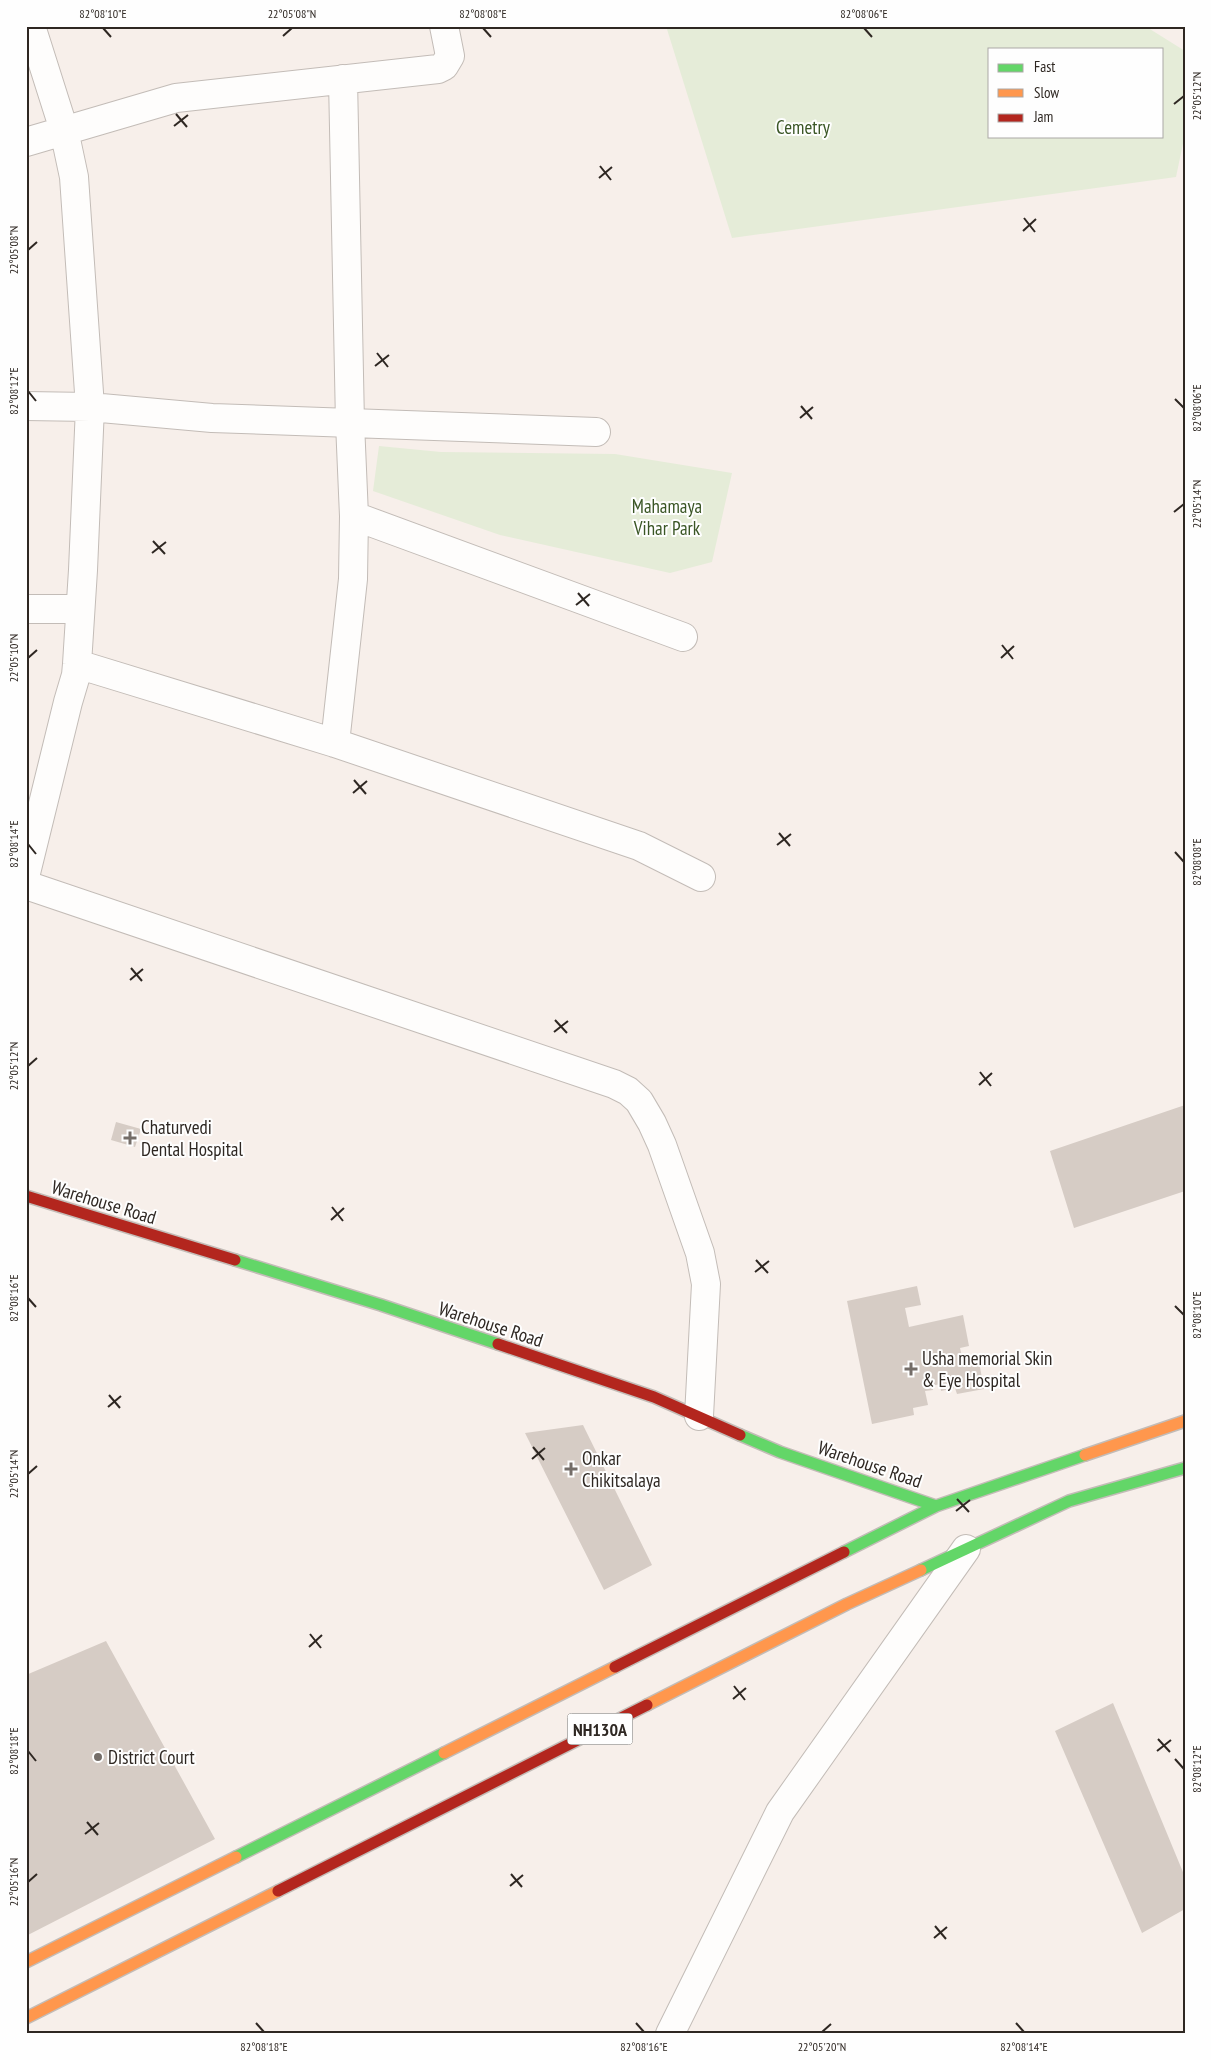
<svg xmlns="http://www.w3.org/2000/svg" width="1211" height="2060" font-family="'PT Sans Narrow',sans-serif">
<style>
.green{fill:#e5ecd8;fill-rule:evenodd}
.building{fill:#d6ccc5}
.lines{fill:none;stroke-linecap:round;stroke-linejoin:round}
.street-casing{stroke:#c3bcb7;stroke-width:30}
.fast-casing{stroke:#c3bcb7;stroke-width:14}
.slow-casing{stroke:#c3bcb7;stroke-width:14}
.jam-casing{stroke:#c3bcb7;stroke-width:14}
.street{stroke:#fefdfc;stroke-width:28}
.fast{stroke:#63d668;stroke-width:11}
.slow{stroke:#ff974d;stroke-width:11}
.jam{stroke:#b3261e;stroke-width:11}
.ticks{fill:none;stroke:#2e2722;stroke-width:2}
.poi-dot{fill:#746d68;stroke:#fefefe;stroke-width:2}
.labels{text-anchor:middle;dominant-baseline:central;stroke-width:4;stroke-linejoin:round;paint-order:stroke}
.shield{fill:#fefefe;stroke:#6c6864;stroke-width:1}
.shield-label{font-size:18px;font-weight:bold;fill:#2e2722}
.park-label{font-size:19px;fill:#3a5625;stroke:#fefefe}
.poi-label{font-size:19px;fill:#2e2722;stroke:#fefefe;text-anchor:start}
.street-label{font-size:19px;fill:#2e2722;stroke:#fefefe}
.neatline{fill:none;stroke:#2e2722;stroke-width:2}
.ticks-label{font-size:12px;text-anchor:middle;fill:#2e2722}
</style>
<rect width="100%" height="100%" fill="#f7efea"/>
<!-- green -->
<path class="green" d="M666,26H1145L1185,51V134L1176,177L732,238ZM990,49H1162V136H990Z
M379,446L441,452L615,454L732,473L712,562L670,573L500,535L373,491Z"/>
<!-- building -->
<path class="building" d="M1185,1105V1191L1074,1228L1050,1151Z
M116,1122L141,1129L135,1147L111,1140Z
M917,1286L921,1305L905,1308L909,1327L963,1315L969,1346L960,1348L964,1365L979,1362L984,1389L957,1394L955,1388L941,1391L940,1384L932,1386L933,1390L925,1391L928,1405L913,1408L914,1415L872,1424L847,1301Z
M583,1425L652,1565L604,1590L525,1433Z
M106,1641L215,1839L26,1936V1675Z
M1113,1703L1185,1877V1909L1142,1933L1055,1731Z"/>
<g class="lines">
<defs>
<path id="street" d="M26,142L176,98L438,69L444,66L450,56L444,26
M26,406L90,407L212,418L596,432
M354,516L683,637
M26,609H80
M77,664L335,743L639,846L701,877
M335,743L353,579L354,516L350,423L343,79
M26,873L68,702L76,675L77,664L83,570L90,407L74,177L64,130L31,26
M26,885L614,1084L628,1091L639,1101L652,1123L662,1145L700,1253L706,1284L699,1416
M670,2034L780,1812L966,1549"/>
<path id="fast" d="M235,1260L381,1305L498,1344
M740,1435L780,1452L936,1506
M844,1552L936,1506L1085,1455
M921,1570L1069,1501L1185,1468
M236,1857L444,1753"/>
<path id="slow" d="M1085,1455L1185,1421
M647,1705L847,1604L921,1570
M444,1753L615,1667
M26,1962L236,1857
M26,2018L278,1891"/>
<path id="jam" d="M26,1196L235,1260
M498,1344L654,1397L740,1435
M615,1667L844,1552
M278,1891L647,1705"/>
</defs>
<!-- street casing -->
<use href="#street" class="street-casing"/>
<!-- fast casing -->
<use href="#fast" class="fast-casing"/>
<!-- slow casing -->
<use href="#slow" class="slow-casing"/>
<!-- jam casing -->
<use href="#jam" class="jam-casing"/>
<!-- street -->
<use href="#street" class="street"/>
<!-- fast -->
<use href="#fast" class="fast"/>
<!-- slow -->
<use href="#slow" class="slow"/>
<!-- jam -->
<use href="#jam" class="jam"/>
</g>
<!-- ticks -->
<path class="ticks" d="M103,28L111,37M483,28L491,37M864,28L872,37M283,36L292,28M1174,104L1184,96M176,114L187,127M174,126L188,115M600,166L611,180M599,178L612,167M1024,218L1035,232M1023,231L1036,219M28,250L37,242M377,353L388,367M375,366L389,355M28,391L36,401M1175,399L1184,408M801,406L812,419M800,418L813,407M1174,512L1184,504M153,541L165,554M152,553L166,542M578,593L589,606M576,605L590,594M1002,645L1013,659M28,658L37,650M1001,658L1014,646M354,780L366,794M353,793L367,781M779,833L790,846M28,844L36,854M777,845L791,834M1175,852L1184,862M131,968L142,981M130,980L143,969M555,1020L567,1033M554,1032L568,1021M28,1066L37,1058M980,1072L991,1086M979,1085L992,1073M332,1207L343,1221M331,1220L344,1208M756,1260L768,1273M755,1272L769,1261M28,1298L36,1307M1175,1306L1184,1315M109,1395L120,1408M108,1407L121,1396M533,1447L544,1460M532,1459L545,1448M28,1474L37,1466M957,1499L969,1512M956,1511L970,1500M310,1634L321,1648M309,1647L322,1635M734,1686L745,1700M733,1699L746,1688M1158,1739L1170,1752M28,1751L36,1761M1157,1751L1171,1740M1175,1759L1184,1769M87,1822L98,1835M85,1834L99,1823M511,1874L522,1887M28,1882L37,1874M510,1886L523,1875M935,1926L946,1939M934,1938L947,1927M256,2023L264,2032M636,2023L644,2032M1016,2023L1024,2032M822,2032L831,2024"/>
<!-- markers -->
<g class="poi-dot">
<path d="M127.5 1130.5h5v5h5v5h-5v5h-5v-5h-5v-5h5z"/>
<path d="M908.5 1361.5h5v5h5v5h-5v5h-5v-5h-5v-5h5z"/>
<path d="M568.5 1461.5h5v5h5v5h-5v5h-5v-5h-5v-5h5z"/>
<circle cx="98" cy="1757" r="5"/>
</g>
<g class="labels">
<!-- shield labels -->
<rect class="shield" x="567.5" y="1713.5" width="65" height="31" rx="4"/>
<g class="shield-label">
<text x="600" y="1729">NH130A</text>
</g>
<!-- park labels -->
<g class="park-label">
<text x="803" y="127">Cemetry</text>
<text x="667" y="506">Mahamaya<tspan x="667" dy="22">Vihar Park</tspan></text>
</g>
<!-- poi labels -->
<g class="poi-label">
<text x="141" y="1127">Chaturvedi<tspan x="141" dy="22">Dental Hospital</tspan></text>
<text x="922" y="1358">Usha memorial Skin<tspan x="922" dy="22">&amp; Eye Hospital</tspan></text>
<text x="582" y="1458">Onkar<tspan x="582" dy="22">Chikitsalaya</tspan></text>
<text x="108" y="1757">District Court</text>
</g>
<!-- street labels -->
<g class="street-label">
<text transform="translate(104 1202) rotate(17)">Warehouse Road</text>
<text transform="translate(491 1324) rotate(18)">Warehouse Road</text>
<text transform="translate(870 1464) rotate(19)">Warehouse Road</text>
</g>
</g>
<!-- border -->
<rect width="1211" height="2060" fill="none" stroke="#fefefe" stroke-width="55"/>
<!-- legend -->
<rect x="988" y="48" width="175" height="90" fill="#fefefe" stroke="#aba8a6"/>
<rect x="998" y="64" width="25" height="8" fill="#63d668" stroke="#aba8a6"/>
<text x="1034" y="72" font-size="15" fill="#2e2722">Fast</text>
<rect x="998" y="89" width="25" height="8" fill="#ff974d" stroke="#aba8a6"/>
<text x="1034" y="98" font-size="15" fill="#2e2722">Slow</text>
<rect x="998" y="114" width="25" height="8" fill="#b3261e" stroke="#aba8a6"/>
<text x="1034" y="122" font-size="15" fill="#2e2722">Jam</text>
<rect x="28" y="28" width="1156" height="2004" class="neatline"/>
<g class="ticks-label">
<text x="103" y="18">82°08'10"E</text>
<text x="292" y="18">22°05'08"N</text>
<text x="483" y="18">82°08'08"E</text>
<text x="864" y="18">82°08'06"E</text>
<text transform="translate(1197 96) rotate(-90)" y="4">22°05'12"N</text>
<text transform="translate(14 250) rotate(-90)" y="4">22°05'08"N</text>
<text transform="translate(14 391) rotate(-90)" y="4">82°08'12"E</text>
<text transform="translate(1197 408) rotate(-90)" y="4">82°08'06"E</text>
<text transform="translate(1197 504) rotate(-90)" y="4">22°05'14"N</text>
<text transform="translate(14 658) rotate(-90)" y="4">22°05'10"N</text>
<text transform="translate(14 844) rotate(-90)" y="4">82°08'14"E</text>
<text transform="translate(1197 862) rotate(-90)" y="4">82°08'08"E</text>
<text transform="translate(14 1066) rotate(-90)" y="4">22°05'12"N</text>
<text transform="translate(14 1298) rotate(-90)" y="4">82°08'16"E</text>
<text transform="translate(1197 1315) rotate(-90)" y="4">82°08'10"E</text>
<text transform="translate(14 1474) rotate(-90)" y="4">22°05'14"N</text>
<text transform="translate(14 1751) rotate(-90)" y="4">82°08'18"E</text>
<text transform="translate(1197 1769) rotate(-90)" y="4">82°08'12"E</text>
<text transform="translate(14 1882) rotate(-90)" y="4">22°05'16"N</text>
<text x="264" y="2051">82°08'18"E</text>
<text x="644" y="2051">82°08'16"E</text>
<text x="822" y="2051">22°05'20"N</text>
<text x="1024" y="2051">82°08'14"E</text>
</g>
</svg>
